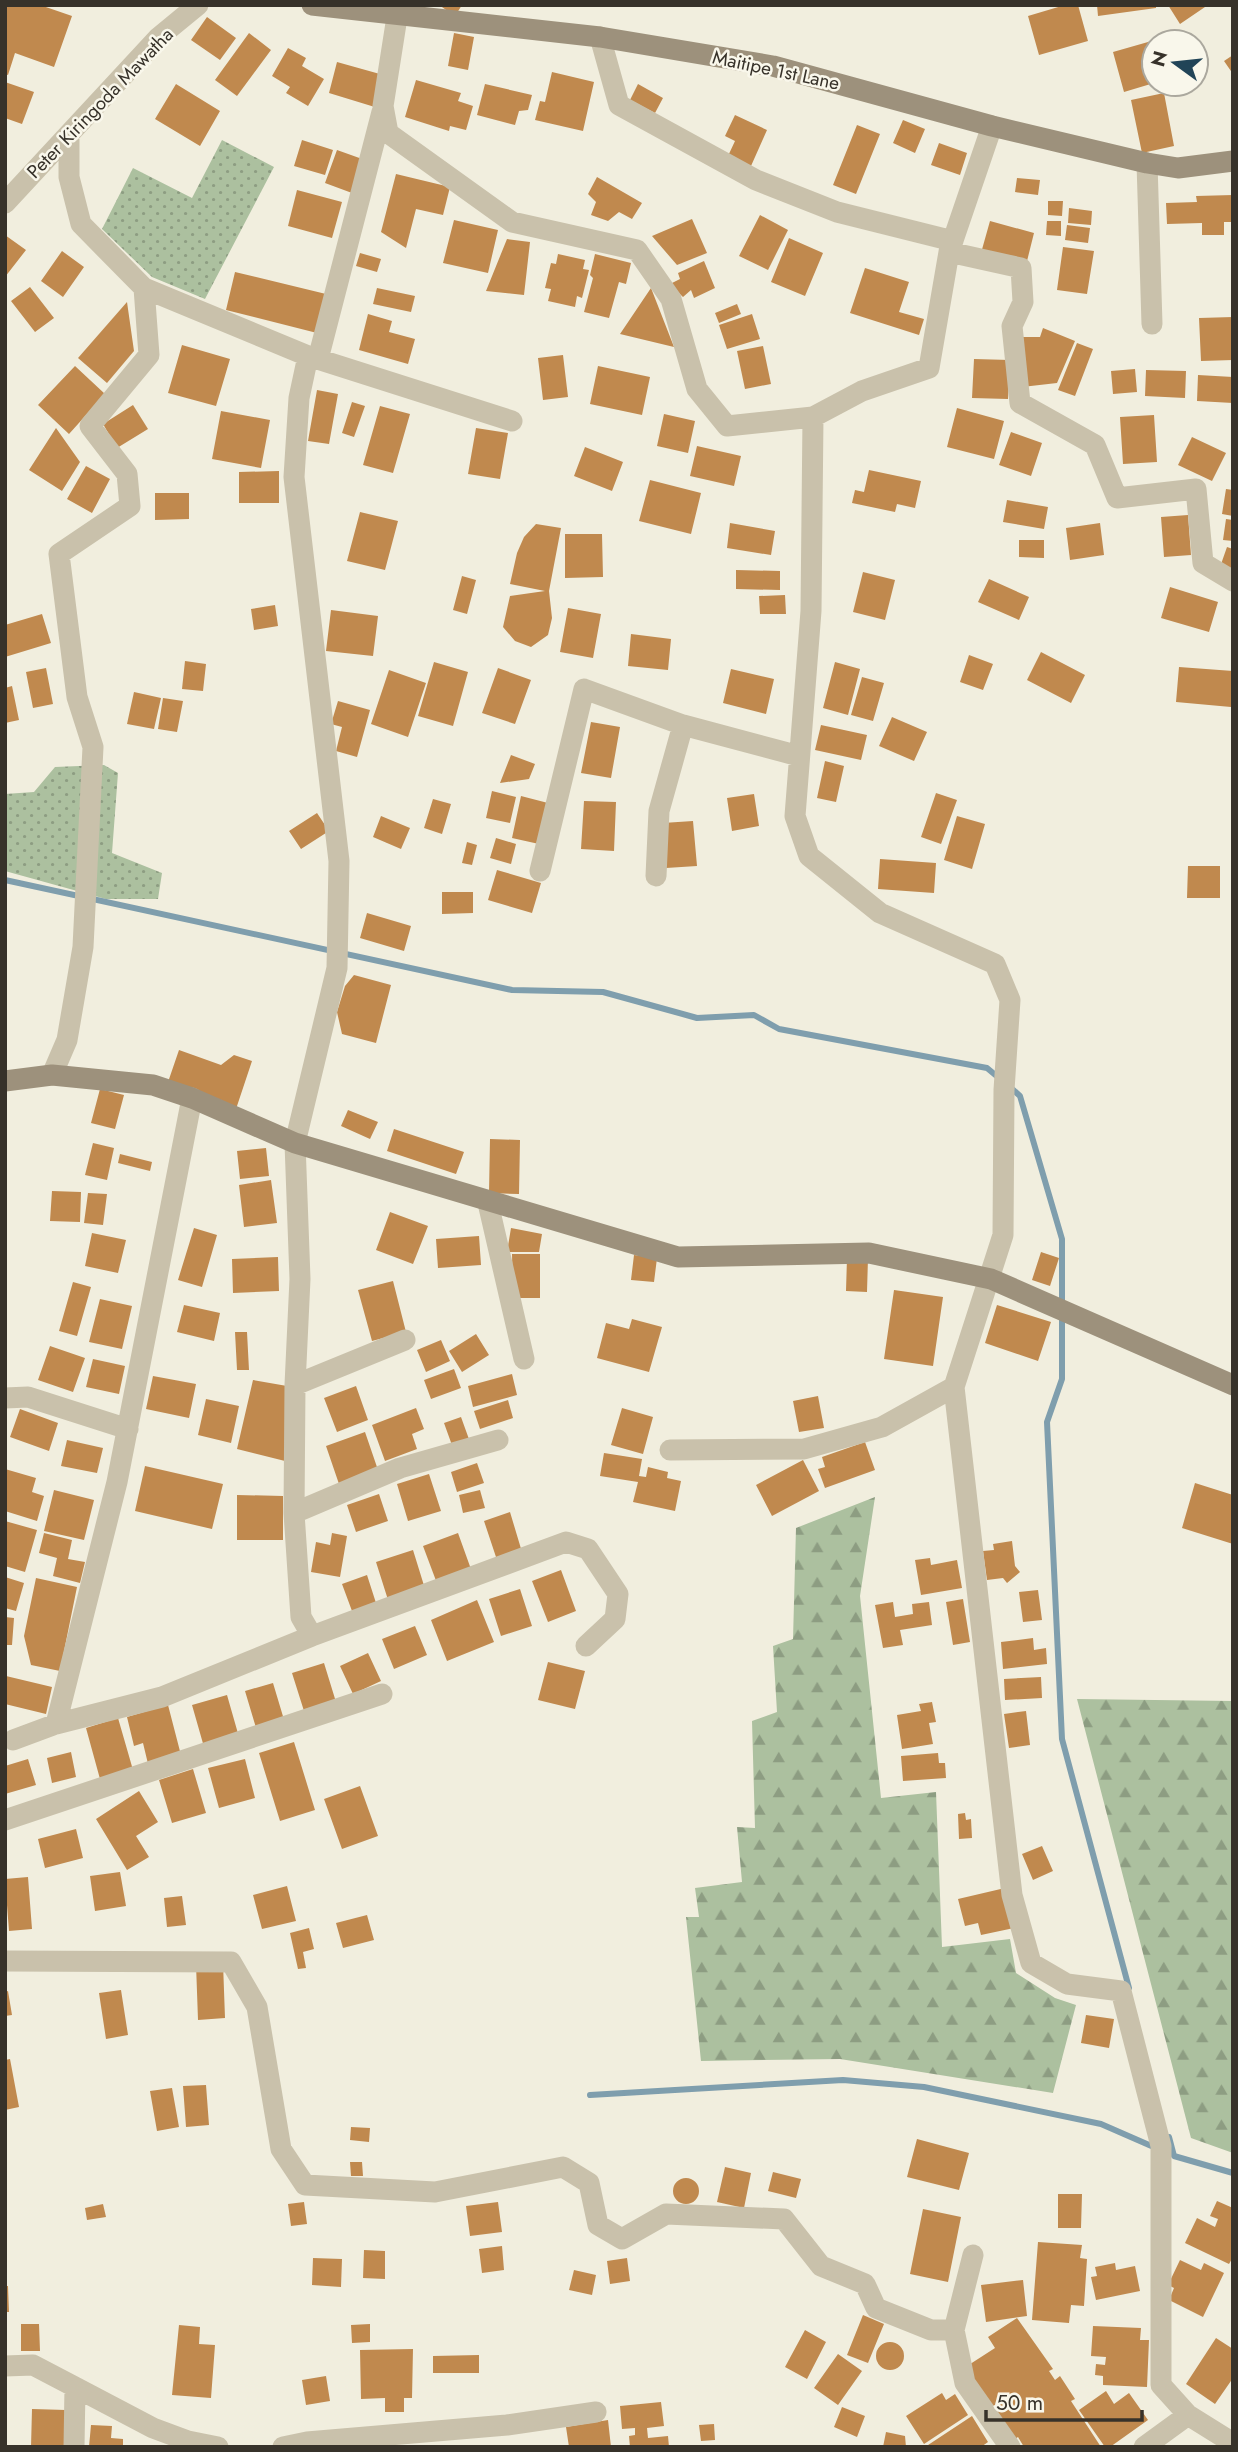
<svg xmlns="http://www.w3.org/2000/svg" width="1238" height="2452" font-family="Jost,sans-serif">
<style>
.grass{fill:url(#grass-dots)}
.forest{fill:url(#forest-firs)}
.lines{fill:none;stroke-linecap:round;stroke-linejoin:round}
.stream{stroke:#7f9ead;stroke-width:6}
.building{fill:#c0894e}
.street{stroke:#c9c1ab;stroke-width:21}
.secondary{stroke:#9d917c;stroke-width:21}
.labels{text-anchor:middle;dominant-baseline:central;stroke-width:5;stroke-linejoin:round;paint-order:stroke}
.street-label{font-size:19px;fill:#37322a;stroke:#f9f7eb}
</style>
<defs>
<pattern id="grass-dots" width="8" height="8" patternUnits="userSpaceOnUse" patternTransform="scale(1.75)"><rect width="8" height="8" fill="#acc09f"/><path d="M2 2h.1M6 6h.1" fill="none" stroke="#8d9d82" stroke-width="1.8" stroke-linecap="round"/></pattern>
<pattern id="forest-firs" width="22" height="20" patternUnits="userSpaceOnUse" patternTransform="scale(1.75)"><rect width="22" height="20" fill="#acc09f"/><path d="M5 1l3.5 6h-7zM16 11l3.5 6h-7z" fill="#8d9d82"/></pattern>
</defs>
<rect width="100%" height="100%" fill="#f1eede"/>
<!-- grass -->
<path class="grass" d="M222,140L274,167L205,299L152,277L102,229L133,168L192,198Z
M104,765L118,773L112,853L162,873L158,899H106L5,871V794L34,792L55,767Z"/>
<!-- forest -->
<path class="forest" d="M875,1497L860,1596L881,1798L936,1792L942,1947L1010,1939L1016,1973L1055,1998L1076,2005L1053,2093L840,2059L701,2061L686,1917H699L695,1888L742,1882L737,1827L755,1828L752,1721L777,1712L773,1646L793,1639L796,1528Z
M1077,1699L1233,1701V2153L1191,2138Z"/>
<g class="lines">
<!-- stream -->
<path class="stream" d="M5,880L512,990L603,992L697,1018L754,1015L779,1029L987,1068L999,1078
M1010,1087L1020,1096L1062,1239V1379L1047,1422L1062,1739L1129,1988
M590,2095L843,2080L924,2087L1101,2124L1156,2148
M1169,2137L1174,2156L1233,2173"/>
</g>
<!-- building -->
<path class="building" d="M5,5H40L72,16L54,67L15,53L8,75L5,74Z
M439,5H462L455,16Z
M1065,5H1078L1088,41L1039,55L1028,16Z
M1097,5H1156V8L1098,16Z
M1168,5H1204L1205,7L1180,24Z
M207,17L236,38L220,60L191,40Z
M249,33L271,50L237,96L215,80Z
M454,33L474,37L468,70L448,66Z
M1162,38L1163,42H1154V83L1124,92L1113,52Z
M288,48L306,58L302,66L324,79L308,106L286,93L290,87L272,76Z
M1233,55V74L1224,61Z
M337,62L387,76L378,108L329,93Z
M552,72L594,82L583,131L535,120L540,101L545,102Z
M416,80L461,93L458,101L473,106L466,130L450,126L449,131L405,117Z
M5,82L34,92L22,124L5,118Z
M176,84L220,111L200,146L155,119Z
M485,84L532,95L528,110L519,111L515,125L477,115Z
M638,84L663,98L655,113L630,100Z
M1164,93L1174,146L1142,153L1131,100Z
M735,115L767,130L751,166L728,156L735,141L725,136Z
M903,120L925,129L915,153L893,143Z
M857,125L880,134L856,194L833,185Z
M302,140L333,150L325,175L294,166Z
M939,143L967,153L960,175L931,165Z
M337,150L365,160L352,193L325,183Z
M396,174L450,187L443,215L416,209L406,248L381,232Z
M597,177L642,203L632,219L619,212L608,221L591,215L596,202L588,194Z
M1017,178L1040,180L1038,195L1015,192Z
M297,190L342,202L332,238L288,226Z
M1233,195V222H1224V235H1202V223L1167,224L1166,203L1197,202L1196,196Z
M1048,201H1063L1062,216L1048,215Z
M1069,208L1092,211L1091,225L1068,223Z
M760,215L788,230L768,270L739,256Z
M692,219L707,253L677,265L652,236Z
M454,220L498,230L488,273L443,263Z
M990,221L1034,233L1026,265L981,253Z
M1047,221H1061V236L1046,235Z
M1067,225L1090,228L1088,243L1065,240Z
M5,235L26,250L5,277Z
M789,238L823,253L805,296L771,282Z
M507,239L530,242L524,295L486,291Z
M1063,247L1094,251L1087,294L1057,290Z
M62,251L84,267L63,297L41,281Z
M360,253L381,259L377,272L356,266Z
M558,254L585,260L583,269L589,270L582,298L577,296L575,307L548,301L551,289L545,288L551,263L556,264Z
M595,254L631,263L626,284L619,282L609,318L584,312L593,278L590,275Z
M704,261L715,288L694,298L691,290L683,297L670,284L680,279L678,273Z
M865,268L909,282L899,312L924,319L919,335L850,313Z
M235,272L326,294L317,333L226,310Z
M30,287L54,318L35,332L11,301Z
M377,288L415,296L411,312L373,304Z
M651,288L674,347L620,334Z
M127,302L134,351L107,383L78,358Z
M737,304L741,314L719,323L715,313Z
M368,314L392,321L389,332L415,339L408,364L359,350Z
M752,314L760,339L727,349L719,325Z
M1233,317V360L1201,361L1199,318Z
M1043,328L1075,341L1057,383L1022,387L1017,337H1040Z
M1077,343L1093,349L1075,396L1058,390Z
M182,345L230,359L216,406L168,393Z
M763,346L771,384L745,389L737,351Z
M563,355L568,397L543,400L538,358Z
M974,359L1010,360L1008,399L972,398Z
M75,366L105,394L69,434L38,405Z
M598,366L650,377L642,415L590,404Z
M1135,369L1137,392L1113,394L1111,371Z
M1146,370L1186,371L1185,398L1145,396Z
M1198,375L1233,377V403L1197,401Z
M317,390L338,394L329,444L308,441Z
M352,402L365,406L354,437L342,433Z
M133,405L148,429L117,448L103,424Z
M380,406L410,414L393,473L363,465Z
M957,408L1004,421L994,459L947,447Z
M221,411L270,420L261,468L212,459Z
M664,414L695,421L688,453L657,446Z
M1154,415L1157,462L1123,464L1120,417Z
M56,428L80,462L62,491L29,470Z
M476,428L508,433L500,479L468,474Z
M1011,432L1042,443L1031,476L999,465Z
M1192,437L1226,453L1212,481L1178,465Z
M697,446L741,456L734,486L690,476Z
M585,447L623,462L612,491L574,476Z
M86,466L110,479L92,513L67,499Z
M869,470L921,481L915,508L897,504L895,512L852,503L855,490L864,492Z
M279,471V503H239V472Z
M650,480L701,493L691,534L639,521Z
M1226,489L1233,490V516L1222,514Z
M155,493H189V519L155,520Z
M1007,500L1048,507L1044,529L1003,522Z
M360,512L398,521L385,570L347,561Z
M1188,515L1191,555L1164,557L1161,517Z
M1226,519L1233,520V541L1223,540Z
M730,523L775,531L771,555L727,548Z
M1100,523L1104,555L1070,560L1066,528Z
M536,524L561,528L549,591L552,618L548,635L531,647L515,641L503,627L510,596L545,591L510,584L517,553L524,537Z
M565,534H602L603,577L565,578Z
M1019,540H1044V558L1019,557Z
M1227,547L1233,549V572L1220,567Z
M736,570L780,571V590L736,589Z
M863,572L895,580L885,620L853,612Z
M462,576L476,580L467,614L453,610Z
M989,579L1029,597L1019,620L978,602Z
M1170,587L1218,602L1209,632L1161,618Z
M785,595L786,614H760L759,596Z
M275,605L278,626L254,630L251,609Z
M568,608L601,614L593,658L560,652Z
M331,610L378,616L373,656L326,651Z
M42,614L51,643L5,657V625Z
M631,634L671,639L668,670L628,666Z
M1041,652L1085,675L1071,703L1027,680Z
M969,655L993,664L983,690L960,682Z
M185,661L206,664L203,691L182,689Z
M434,662L468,672L453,726L418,716Z
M835,662L860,669L848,715L823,708Z
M1179,667L1233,671L1231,707L1176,702Z
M46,668L53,704L33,708L26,672Z
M498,668L531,680L515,724L482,713Z
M731,669L774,679L766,714L723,703Z
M389,670L426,683L408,737L371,724Z
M862,677L884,683L873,721L851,715Z
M12,686L19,720L5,723V688Z
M134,692L161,698L154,729L127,724Z
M163,698L183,701L177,732L158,729Z
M338,701L370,710L357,757L336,751L342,727L331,724Z
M892,717L927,732L914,761L879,746Z
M591,722L620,727L611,778L581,773Z
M821,725L867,735L861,760L815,750Z
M511,755L535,764L529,779L500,783Z
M825,761L844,766L836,802L817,798Z
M492,791L516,797L510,823L486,818Z
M936,793L957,800L941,844L921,837Z
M754,794L759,826L732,831L727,798Z
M521,796L548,803L539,844L512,838Z
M433,799L451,804L442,834L424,828Z
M584,801L616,802L614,851L581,849Z
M317,813L329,831L301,849L289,831Z
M381,816L410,828L401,849L373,837Z
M957,816L985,824L972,869L944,860Z
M693,821L697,866L666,868L663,823Z
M496,838L516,844L511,864L490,858Z
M467,842L477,845L472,865L462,863Z
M880,859L936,863L934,893L878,889Z
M1188,866H1220V898H1187Z
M497,870L541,883L532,913L488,900Z
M442,892H473V913L442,914Z
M367,913L411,926L404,951L360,938Z
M354,975L391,985L376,1043L342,1034L337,1012L345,986Z
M179,1050L221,1065L234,1055L252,1061L236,1109L167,1085Z
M100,1089L124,1095L115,1129L91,1123Z
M348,1110L378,1122L370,1139L341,1126Z
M394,1129L464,1152L456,1174L387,1151Z
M490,1139L520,1140L519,1194L489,1193Z
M93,1143L114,1148L107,1180L85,1175Z
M266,1148L269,1176L240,1179L237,1151Z
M120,1154L152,1162L150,1171L118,1163Z
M271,1180L277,1223L244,1227L239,1185Z
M52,1191L81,1192L80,1222L50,1221Z
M88,1193L107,1194L103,1225L84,1223Z
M390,1212L428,1226L413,1264L376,1250Z
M194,1228L217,1235L202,1287L178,1280Z
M511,1228L542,1234L539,1252H507Z
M92,1233L126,1240L118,1273L85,1266Z
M479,1236L481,1265L438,1268L436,1239Z
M1041,1252L1059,1258L1050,1286L1032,1280Z
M512,1254H540V1298H513Z
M634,1255L657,1258L654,1282L631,1280Z
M278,1257L279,1291L233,1293L232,1259Z
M847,1258H868L867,1292L846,1291Z
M393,1281L406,1332L372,1341L358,1290Z
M73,1282L91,1287L77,1336L59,1331Z
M894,1290L943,1297L933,1366L884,1359Z
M100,1299L132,1306L122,1349L89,1342Z
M184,1305L220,1313L214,1341L177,1332Z
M997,1305L1051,1322L1038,1361L985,1343Z
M632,1319L662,1327L649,1372L597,1358L606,1323L629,1329Z
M235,1332H247L249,1370H237Z
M476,1334L489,1355L462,1372L449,1351Z
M441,1340L450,1361L426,1372L417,1350Z
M50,1346L85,1358L73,1392L38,1380Z
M93,1359L125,1366L119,1394L86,1387Z
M454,1369L461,1388L431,1399L424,1380Z
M512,1374L517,1395L473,1407L468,1386Z
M153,1376L196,1384L189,1418L146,1409Z
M253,1380L287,1386L285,1461L237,1449Z
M356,1386L368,1420L337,1432L324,1398Z
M818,1396L824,1428L799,1432L793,1401Z
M206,1399L239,1406L231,1443L198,1435Z
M508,1400L513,1418L480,1429L474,1411Z
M416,1408L424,1429L412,1434L417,1449L385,1461L372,1425Z
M622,1408L653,1417L643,1454L611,1445Z
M20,1409L58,1423L49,1451L10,1437Z
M461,1417L470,1442L453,1448L444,1423Z
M365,1432L378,1470L339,1484L326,1446Z
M67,1440L103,1448L97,1473L61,1466Z
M865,1442L875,1470L825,1488L818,1469L825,1467L822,1457Z
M604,1453L642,1459L639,1476L646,1477L648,1467L668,1472L667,1478L681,1481L675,1511L633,1502L638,1482L600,1476Z
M803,1460L819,1491L772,1516L756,1485Z
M477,1463L484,1483L457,1492L451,1472Z
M145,1466L223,1484L212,1529L135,1511Z
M5,1469L36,1478L32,1492L44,1496L37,1521L5,1511Z
M429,1474L441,1511L408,1521L397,1484Z
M1195,1483L1233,1495V1544L1182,1528Z
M54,1490L94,1500L84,1540L44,1531Z
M480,1490L485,1508L463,1513L459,1495Z
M379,1494L388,1521L356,1532L347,1505Z
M237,1495L283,1496V1540H237Z
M510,1512L522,1552L497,1560L484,1521Z
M5,1521L37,1530L25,1572L5,1566Z
M44,1533L72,1540L68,1559L85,1562L80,1583L53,1576L57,1558L39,1553Z
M332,1533L347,1536L340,1577L311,1572L316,1542L330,1545Z
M458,1533L472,1572L438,1586L423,1546Z
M1012,1541L1015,1566L1020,1572L1007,1583L1003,1578L987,1580L983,1551L994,1550L993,1544Z
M413,1550L426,1592L389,1603L376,1562Z
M930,1558L931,1565L957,1560L962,1588L921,1595L915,1560Z
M561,1570L576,1611L548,1622L532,1581Z
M367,1575L376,1603L352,1611L342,1584Z
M5,1577L24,1583L16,1611L5,1608Z
M36,1578L77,1587L60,1671L31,1665L24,1636Z
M520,1589L532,1626L501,1636L489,1599Z
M1038,1590L1042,1620L1023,1622L1019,1592Z
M963,1599L970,1642L953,1645L946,1602Z
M477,1600L494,1642L447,1661L431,1620Z
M893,1602L895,1617L913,1614L912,1604L929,1602L932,1625L900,1630L903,1645L883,1648L875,1605Z
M5,1617L14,1618L12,1645H5Z
M415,1626L427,1655L394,1669L382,1639Z
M1033,1638L1034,1650L1046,1648L1047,1664L1003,1669L1001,1642Z
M368,1653L381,1681L353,1694L340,1666Z
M548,1662L585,1671L575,1709L538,1700Z
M324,1663L336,1702L304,1711L292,1673Z
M6,1676L52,1687L46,1714L5,1704Z
M1041,1677L1042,1698L1005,1700L1004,1679Z
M273,1683L285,1723L257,1731L245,1691Z
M227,1695L239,1737L204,1747L192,1705Z
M932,1702L936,1722L929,1723L933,1744L902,1749L897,1715L921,1711L919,1704Z
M168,1705L182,1759L149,1768L143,1743L134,1746L127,1717Z
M1026,1711L1030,1745L1009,1748L1004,1714Z
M118,1718L133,1770L100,1779L86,1728Z
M294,1742L315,1810L280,1821L259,1753Z
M71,1752L76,1777L52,1783L47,1758Z
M938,1753L939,1763H945L946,1778L903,1781L901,1756Z
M28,1759L36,1785L5,1794V1766Z
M245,1759L255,1798L219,1808L208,1768Z
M193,1769L206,1813L172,1823L159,1780Z
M360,1786L378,1836L342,1849L324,1799Z
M139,1791L158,1822L136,1836L149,1857L127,1870L96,1819Z
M965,1813L966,1820L971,1819L972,1838L959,1839L958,1814Z
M76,1829L83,1858L45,1868L38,1839Z
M1042,1846L1053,1871L1033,1880L1022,1854Z
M120,1872L126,1906L95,1911L90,1876Z
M28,1877L32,1929L9,1931L5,1879Z
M287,1886L296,1921L262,1929L253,1895Z
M1005,1888L1014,1928L981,1935L978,1923L965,1926L958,1899Z
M182,1896L186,1925L167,1927L164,1898Z
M367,1915L374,1940L343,1948L336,1923Z
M309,1928L314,1949L303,1952L306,1968L298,1969L290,1933Z
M223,1963L225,2018L198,2020L196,1964Z
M121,1990L128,2035L106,2039L99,1993Z
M8,1991L12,2015L5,2016V1992Z
M1086,2015L1114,2019L1109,2048L1081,2043Z
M10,2059L19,2107L5,2110V2060Z
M206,2085L209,2125L186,2127L183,2086Z
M172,2088L179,2127L157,2131L150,2091Z
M351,2127L370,2128L369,2142L350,2140Z
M917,2139L969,2153L959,2190L907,2177Z
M350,2162H362L363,2176H351Z
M725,2167L751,2173L744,2208L717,2202Z
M773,2172L801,2179L796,2198L768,2191Z
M673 2191a13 13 0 1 1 26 0a13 13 0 1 1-26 0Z
M1058,2194H1082L1081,2228H1058Z
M1217,2201L1233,2208V2257L1229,2264L1185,2243L1197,2218L1215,2227L1218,2219L1210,2216Z
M304,2202L307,2224L291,2226L288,2204Z
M498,2202L502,2232L470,2236L466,2206Z
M103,2204L106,2217L87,2220L85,2208Z
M923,2209L961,2217L948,2282L910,2274Z
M1038,2242L1082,2245L1080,2258L1087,2259L1084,2306L1071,2305L1069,2323L1032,2320Z
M502,2246L504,2270L482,2273L479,2249Z
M364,2250L385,2251V2279L363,2278Z
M313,2258L342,2259L341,2287L312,2285Z
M627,2258L630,2281L610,2284L607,2261Z
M1180,2260L1201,2270L1204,2263L1224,2273L1203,2317L1169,2300L1174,2288L1168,2285Z
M1115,2263L1116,2270L1135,2266L1140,2291L1096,2300L1091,2277L1097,2276L1095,2267Z
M574,2270L596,2275L592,2295L569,2290Z
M1023,2280L1027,2316L986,2322L981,2285Z
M5,2286H8L9,2312H5Z
M863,2315L884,2324L868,2363L847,2355Z
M1017,2318L1053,2369L1049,2371L1055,2380L1060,2376L1075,2399L1071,2401L1101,2447H1024L1018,2437L1012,2441L964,2368L995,2348L988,2337Z
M21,2324H39L40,2351H21Z
M370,2324V2342L352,2343L351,2325Z
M179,2325L200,2327L199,2344L215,2345L211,2398L172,2395Z
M1093,2326L1141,2328L1140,2340H1149L1147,2387L1103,2385V2376L1095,2375L1096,2364L1105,2365L1106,2357L1091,2356Z
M805,2330L826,2342L807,2379L785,2367Z
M1216,2338L1233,2349V2378L1215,2404L1186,2384Z
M876 2356a14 14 0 1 1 28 0a14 14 0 1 1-28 0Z
M413,2349L412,2398H404V2412H385V2398L361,2399L360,2350Z
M838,2354L862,2371L838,2405L814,2388Z
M479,2355V2373H433V2356Z
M326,2376L330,2401L306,2405L302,2380Z
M1106,2391L1114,2404L1129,2393L1148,2420L1110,2447H1105L1079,2410Z
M942,2393L946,2400L955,2394L968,2415L924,2444L906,2416Z
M661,2402L664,2426L647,2428L648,2438L668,2436L669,2447H630L629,2436L635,2435V2428L622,2429L620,2406Z
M842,2407L865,2416L857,2437L834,2427Z
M32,2409L66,2410L65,2447H31Z
M972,2416L988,2442L981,2447H925Z
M608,2420L611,2447H569L566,2427Z
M714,2424L715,2440L701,2441L699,2425Z
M91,2425L112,2426L111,2438L123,2439V2447H89Z
M886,2432L905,2436L906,2447H883Z"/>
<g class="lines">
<!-- street -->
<path class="street" d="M397,17L383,106L388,133L512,222L637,250L671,299L697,389L727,426L813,417L862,391L929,368L949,252L992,126
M600,37L619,105L756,180L837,212L953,241
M69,134V177L81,224L144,288L308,356L512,421
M1147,163L1152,324
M5,203L159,37L198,5
M949,252L1021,268L1023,302L1012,326L1020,403L1095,445L1117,498L1196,489L1203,563L1233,581
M308,356L299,398L294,477L339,861L337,968L295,1143L300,1279L295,1385L294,1513L301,1617L312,1636
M318,359L382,112
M813,417L811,611L795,816L809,856L880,913L995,964L1010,1000L1004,1090L1003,1235L954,1387L1012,1895L1031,1963L1067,1984L1121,1991L1161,2146V2385L1188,2415
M540,871L584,689L683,725L799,756
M656,876L659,811L683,725
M52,1075L67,1040L83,947L93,747L77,697L59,554L130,506L127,474L90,426L149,355L144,288
M488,1203L524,1359
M295,1385L405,1340
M5,1398L28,1397L128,1429
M670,1450L804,1449L882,1427L954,1387
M294,1513L400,1468L498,1440
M56,1724L117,1482L192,1098
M13,1740L56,1724L162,1697L312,1636L566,1542L588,1549L618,1594L615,1619L586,1646
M5,1820L382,1694
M5,1961L231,1962L257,2007L281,2149L305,2185L435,2192L563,2167L589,2183L598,2225L622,2239L666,2214L784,2219L821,2266L865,2284L876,2308L931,2330H954
M973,2255L954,2330L965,2383L1010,2447
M5,2366L33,2365L75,2387L74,2447
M75,2387L153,2428L188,2441V2447
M188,2441L218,2447
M283,2447L307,2442L507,2425L596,2412
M1144,2447L1188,2415L1233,2443"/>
<!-- secondary -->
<path class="secondary" d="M312,5L600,37L773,66L992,126L1147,163L1178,168L1233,161
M5,1081L52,1075L153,1085L192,1098L295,1143L678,1257L869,1253L991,1279L1233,1385"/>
</g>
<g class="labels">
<!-- street labels -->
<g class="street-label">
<text transform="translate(776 70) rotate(12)">Maitipe 1st Lane</text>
<text transform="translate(100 103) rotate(-46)">Peter Kiringoda Mawatha</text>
</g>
</g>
<!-- border -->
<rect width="1238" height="2452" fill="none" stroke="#37322a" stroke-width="14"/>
<!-- north arrow -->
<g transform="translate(1175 63) rotate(285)"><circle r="33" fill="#f9f7eb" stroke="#aba89e" stroke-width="2"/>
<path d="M0-5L12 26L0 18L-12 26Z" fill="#214457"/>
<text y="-10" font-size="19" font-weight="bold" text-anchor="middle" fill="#37322a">N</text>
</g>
<!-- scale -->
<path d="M986 2410v10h156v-10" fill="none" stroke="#37322a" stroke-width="3.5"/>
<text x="996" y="2410" font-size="21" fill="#37322a" stroke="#f9f7eb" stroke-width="5" paint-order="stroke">50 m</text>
</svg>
